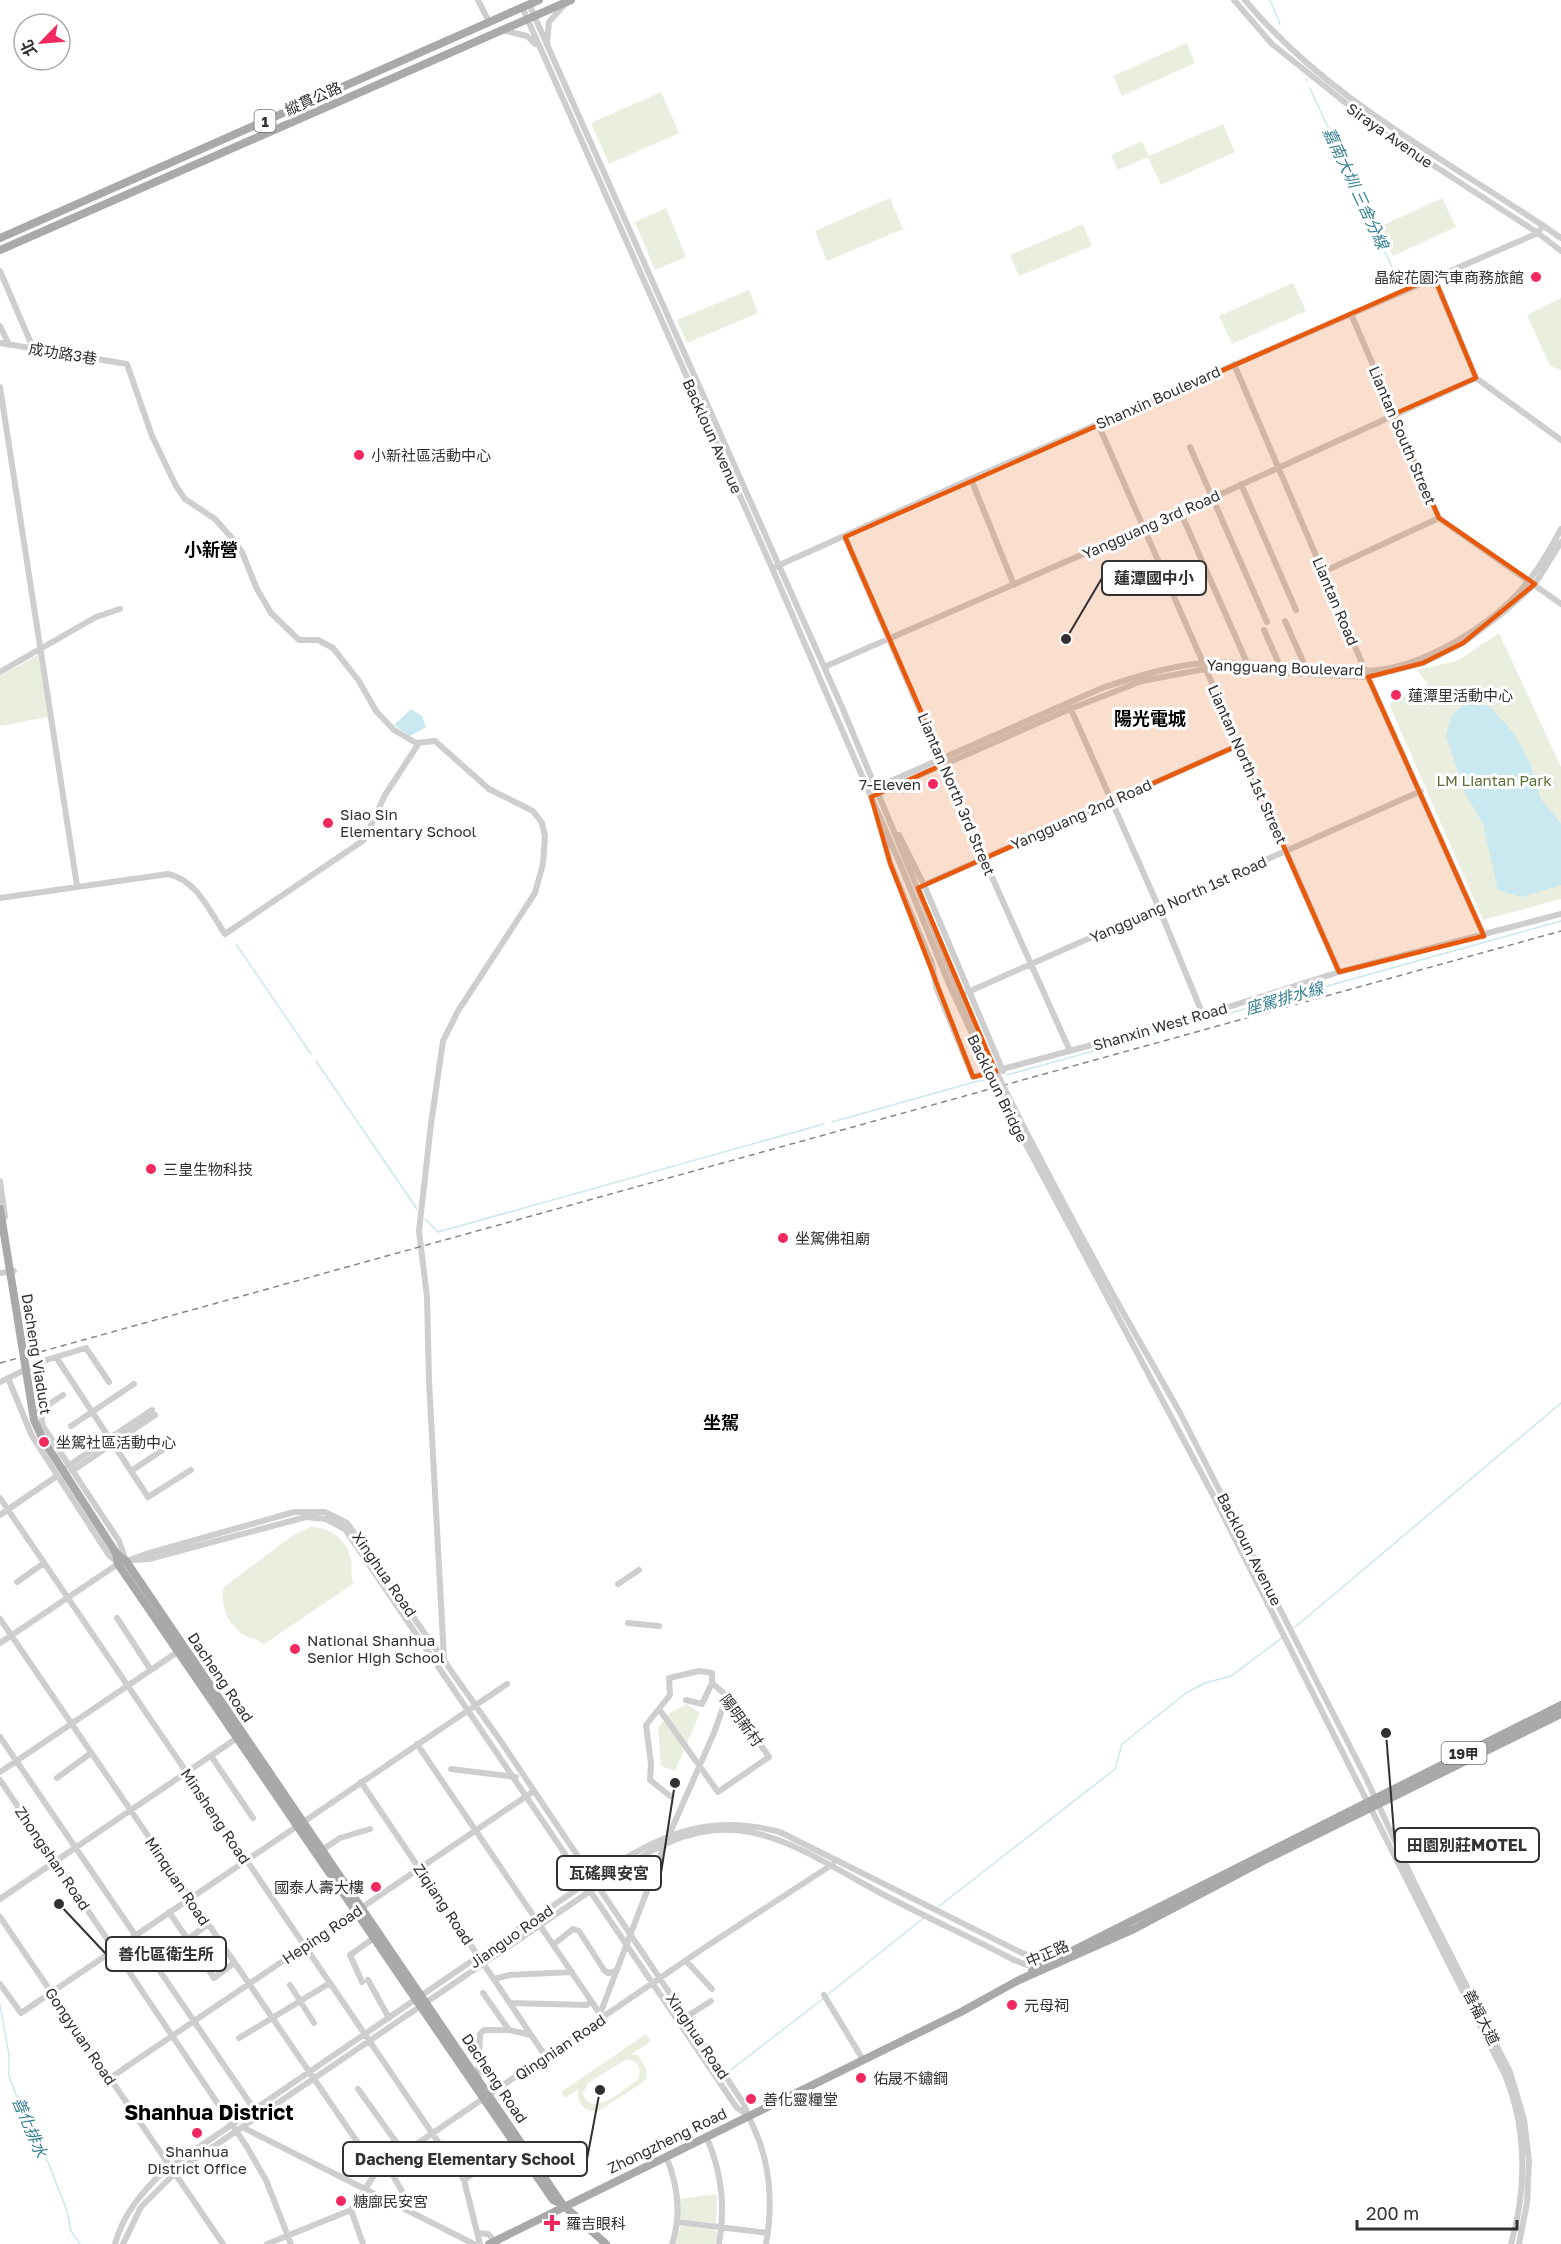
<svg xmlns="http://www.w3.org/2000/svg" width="1561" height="2244" font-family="'Golos Text','Noto Sans TC',sans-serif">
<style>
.green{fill:#eaeede;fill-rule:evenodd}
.water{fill:#c9e8ef}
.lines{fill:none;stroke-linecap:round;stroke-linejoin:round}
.stream{stroke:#c9e8ef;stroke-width:1.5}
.minor{stroke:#cecece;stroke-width:6}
.major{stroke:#a9a9a9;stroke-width:8}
.rail{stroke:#868686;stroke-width:1.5;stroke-dasharray:6 4.5;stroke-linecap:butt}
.minor-bridge{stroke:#cecece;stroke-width:6}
.major-bridge{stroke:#a9a9a9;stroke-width:8}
.marked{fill:#e8590c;fill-opacity:0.2;stroke:#e8590c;stroke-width:4.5;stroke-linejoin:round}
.poi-dot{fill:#f1295e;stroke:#fff;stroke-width:2}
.labels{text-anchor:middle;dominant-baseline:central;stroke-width:6;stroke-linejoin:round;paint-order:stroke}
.shield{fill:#fff;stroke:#6f6f6f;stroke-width:1.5}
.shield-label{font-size:14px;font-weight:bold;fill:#313131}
.street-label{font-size:15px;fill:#313131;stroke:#fff}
.poi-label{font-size:15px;fill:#313131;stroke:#fff;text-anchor:start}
.park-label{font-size:15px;fill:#5e703a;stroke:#fff}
.water-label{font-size:16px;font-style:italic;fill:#368092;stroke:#fff}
.quarter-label{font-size:18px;font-weight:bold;fill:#000;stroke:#fff}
.district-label{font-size:21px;font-weight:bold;fill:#000;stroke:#fff}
.leader{fill:none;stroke:#313131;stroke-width:2}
.callout-dot{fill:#313131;stroke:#fff;stroke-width:2}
.callout{fill:#fff;stroke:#313131;stroke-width:2}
.callout-label{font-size:16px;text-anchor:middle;font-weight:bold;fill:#313131}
</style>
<rect width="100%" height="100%" fill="#fff"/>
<!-- green -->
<path class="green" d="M1187,43L1195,63L1122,96L1113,76Z
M661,92L679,133L609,164L591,123Z
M1223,124L1235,152L1161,185L1148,157L1118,170L1111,155L1142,141L1149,156Z
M890,198L903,229L827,261L815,231Z
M1442,198L1456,227L1393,256L1379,227Z
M666,208L686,257L655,270L635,222Z
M1083,224L1092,246L1019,276L1010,255Z
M1293,283L1306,311L1232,344L1219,316Z
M749,290L758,313L687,343L677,320Z
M1561,298V370L1550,366L1527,315Z
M1499,633L1561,767V899L1483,920L1389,704L1428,684L1417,670L1457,661Z
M38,655L48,717L0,726V676Z
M310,1527C330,1526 348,1541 351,1560C353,1569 349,1576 354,1583L263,1645C258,1639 252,1639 246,1636C229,1627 219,1606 224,1587L295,1534Z
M687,1704L700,1713L675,1771L661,1766L658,1728L671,1712Z
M646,2034L651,2041L632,2054L638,2055L646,2069L647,2077L642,2083L597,2112C583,2111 577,2103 578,2089L565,2098L561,2092ZM627,2059C639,2061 642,2068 638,2079C626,2088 590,2121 583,2093L588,2083Z
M717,2194L716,2223L679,2219L678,2199Z
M681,2225L714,2230L718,2233L715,2244H675Z"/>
<!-- water -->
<path class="water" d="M1466,703L1489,706L1512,731L1530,763L1541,799L1561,824V885L1521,897L1498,890L1483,824L1464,791L1446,735L1452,715Z
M411,709L422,716L426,727L410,736L394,725Z"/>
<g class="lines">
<!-- stream -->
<path class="stream" d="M1270,0L1280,24
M1306,79L1307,81
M1310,88L1401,287
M236,944L311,1054
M316,1061L417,1209
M1007,1075L1561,921
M832,1122L978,1081L989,1080
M425,1219L438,1232L824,1124
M1294,1628L1561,1403
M938,1907L1115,1769L1122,1744L1186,1693L1205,1683L1231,1676L1283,1637
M827,1995L925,1917
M0,2005L9,2055V2076L26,2121L48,2162L67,2211L71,2231L80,2244
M732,2069L824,1998"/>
<!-- minor -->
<path class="minor" d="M478,0L489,22
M1234,0L1272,44L1382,132L1538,233L1561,251
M1245,0C1330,103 1454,163 1561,238
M529,4L842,707L907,863
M522,7L772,568L901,866
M502,30L527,36L535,44
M547,42L549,22L565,4
M0,271L33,348
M1434,277L1476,378L1561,440
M1351,314L1439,518L1561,604
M0,326L9,345
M0,343L127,364L152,436L176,486L185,499L215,519L231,537L242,552L257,589L271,613L299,640H318L333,648L359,681L376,711L394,730L416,743L435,741L489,789L533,811L542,823L545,836L543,864L535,893L458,1011L443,1041L431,1124L419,1231L427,1297L429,1381L444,1659
M1234,364L1368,677L1484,936
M0,387L77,886
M1098,424L1339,972
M1190,447L1267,622
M971,479L1014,585
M1241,484L1296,610
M1180,511L1248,665
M845,537L983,857L1070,1051
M775,567L971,479L1538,233L1543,225
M1323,572L1439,518
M1285,621L1306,668
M1264,630L1280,666
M824,667L1212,498L1476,378
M0,672L96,617L120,609
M1070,707L1159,908L1203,1015
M875,788L1102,688C1135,677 1169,666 1204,663C1256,660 1310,670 1363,671C1420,671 1496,624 1530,579C1542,564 1552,546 1561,529
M877,794L1070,709L1142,681L1205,669L1368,677L1423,663L1463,643L1505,611L1535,584L1561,542
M881,826L890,863L932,964L936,987L973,1077L1203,1015L1339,972L1561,914
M899,835L924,885L1003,1071
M924,885L1239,745
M0,898L168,874C197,880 210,912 225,934L364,840L385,795L419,743
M968,992L1421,791
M0,1181L5,1217
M0,1273L14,1271
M1115,1298L1179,1411L1366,1778L1415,1884L1510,2072L1524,2119L1529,2161L1527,2203L1519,2244
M1110,1302L1214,1497L1505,2075C1527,2129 1527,2189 1511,2244
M56,1357L148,1497L191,1470
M33,1365L43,1426L119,1541L126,1561
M8,1378L32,1436L108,1554L118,1563
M0,1382L43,1361L86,1348L109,1382
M39,1411L63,1395
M71,1426L134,1384
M68,1466L152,1410
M72,1471L155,1415
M131,1471L173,1443
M0,1498L464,2180L480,2244
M0,1515L57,1476
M133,1560L149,1559L306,1517L326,1519L345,1529L737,2108L747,2114
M17,1582L44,1563
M618,1584L639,1570
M117,1618L151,1670
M0,1619L377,2171
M628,1623L659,1626
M0,1643L118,1564L146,1554L294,1512H325L347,1523L502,1743L744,2104C748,2117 755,2129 760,2143C771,2175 772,2210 766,2244
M686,1700L702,1704L712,1683
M659,1709L718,1792L769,1757L727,1696L712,1683V1673L699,1671L669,1678L670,1695L646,1725L651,1764L650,1780L670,1796
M0,1737L254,2109
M417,1744L600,2014
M211,1756L253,1818
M451,1769L516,1777
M0,1772L179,1651
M57,1778L91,1753
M0,1780L247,2147L266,2180L291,2244
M361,1782L546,2057
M322,1850L340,1838L370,1829
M0,1899L240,1736
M169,1912L214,1978L234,1963
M0,1917L223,2244
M188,1939L208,1924
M553,1945L573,1929L579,1931L604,1970L608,1973L616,1971
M199,1955L219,1940
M687,1962L712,1989
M494,1979L510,1975L572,1972
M368,1980L389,2018
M362,1982L350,1955L374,1938
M0,1984L21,2013L507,1684
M290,1985L314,2023
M483,1993L509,2030L531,2035
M824,1995L862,2058
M510,2003L587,2005L591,2001
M600,2014L665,1844L714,1733L727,1696
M686,2017L711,2001
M239,2038L330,1983
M110,2078L531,1793
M478,2078L480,2034L484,2030H509
M358,2089L404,2153
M242,2127L474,2244
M706,2136C722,2172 726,2206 719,2244
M666,2156C678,2185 682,2214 672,2244
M387,2165L403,2193L399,2206
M464,2180L518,2143
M351,2210L363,2244
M678,2222L768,2233
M478,2233L488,2234L497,2243
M115,2244C123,2214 142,2192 164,2171L592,1879C656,1838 702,1811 780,1832L1024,1954L1037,1956L1062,1953
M123,2244L141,2207L176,2172L639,1858C734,1799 791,1844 875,1890C921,1915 968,1936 1014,1960L1027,1965H1041
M267,2244L351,2210L377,2171L704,1948L833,1864"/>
<!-- major -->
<path class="major" d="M0,238L539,0
M0,250L571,0
M116,1553L118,1564L553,2200L563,2205L606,2244
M116,1553L126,1561L563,2205
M1032,1971L1561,1705
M489,2244L961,2012L1019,1980L1134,1929L1265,1860L1561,1714"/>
<!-- rail -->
<path class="rail" d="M0,1363L1561,931"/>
<!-- minor-bridge -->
<path class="minor-bridge" d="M907,863C929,915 948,968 971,1019C1015,1114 1065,1206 1115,1298
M901,866L949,984L1004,1103L1110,1302"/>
<!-- major-bridge -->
<path class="major-bridge" d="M0,1209L34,1420L42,1438L116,1553"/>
</g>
<!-- marked area -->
<path class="marked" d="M1434,277L1476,378L1394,414L1439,518L1535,584L1463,643L1423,663L1368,677L1484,936L1339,972L1239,745L918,888L996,1072L973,1077L890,863L871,797L944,764L845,537Z"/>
<!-- markers -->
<g class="poi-dot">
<circle cx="1536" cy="277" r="6"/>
<circle cx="359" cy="455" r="6"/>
<circle cx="1396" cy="695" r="6"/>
<circle cx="933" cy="784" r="6"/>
<circle cx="328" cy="823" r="6"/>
<circle cx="151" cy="1169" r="6"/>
<circle cx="783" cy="1238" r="6"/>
<circle cx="44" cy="1442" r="6"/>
<circle cx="295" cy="1649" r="6"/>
<circle cx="376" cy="1887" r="6"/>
<circle cx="1012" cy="2005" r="6"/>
<circle cx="861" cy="2078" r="6"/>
<circle cx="751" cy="2099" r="6"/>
<circle cx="197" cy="2133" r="6"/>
<circle cx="341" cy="2201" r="6"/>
<path d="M549 2214h6v6h6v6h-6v6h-6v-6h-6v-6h6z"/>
</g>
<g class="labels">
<!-- shield labels -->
<g class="shield">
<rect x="254.5" y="110" width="21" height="22" rx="4.5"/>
<rect x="1441.5" y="1742" width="45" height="22" rx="4.5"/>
</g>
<g class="shield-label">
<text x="265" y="121">1</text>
<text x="1464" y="1753">19甲</text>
</g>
<!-- street labels -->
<g class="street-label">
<text transform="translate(313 98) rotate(-24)">縱貫公路</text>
<text transform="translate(1390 135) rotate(35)">Siraya Avenue</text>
<text transform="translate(63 353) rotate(9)">成功路3巷</text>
<text transform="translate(1158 397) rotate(-24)">Shanxin Boulevard</text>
<text transform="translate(1403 435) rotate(67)">Liantan South Street</text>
<text transform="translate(713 436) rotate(66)">Backloun Avenue</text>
<text transform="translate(1151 524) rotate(-24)">Yangguang 3rd Road</text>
<text transform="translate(1336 601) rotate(67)">Liantan Road</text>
<text transform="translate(1285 667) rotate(2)">Yangguang Boulevard</text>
<text transform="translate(1248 764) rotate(66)">Liantan North 1st Street</text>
<text transform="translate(957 794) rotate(67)">Liantan North 3rd Street</text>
<text transform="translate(1081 814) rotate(-24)">Yangguang 2nd Road</text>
<text transform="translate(1178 899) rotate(-24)">Yangguang North 1st Road</text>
<text transform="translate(1160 1026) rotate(-16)">Shanxin West Road</text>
<text transform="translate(998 1088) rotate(64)">Backloun Bridge</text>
<text transform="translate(37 1354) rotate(81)">Dacheng Viaduct</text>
<text transform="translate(1250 1549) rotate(63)">Backloun Avenue</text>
<text transform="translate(385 1574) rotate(55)">Xinghua Road</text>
<text transform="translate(221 1677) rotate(56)">Dacheng Road</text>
<text transform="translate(742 1720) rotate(54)">陽明新村</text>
<text transform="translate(216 1816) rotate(56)">Minsheng Road</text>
<text transform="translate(53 1858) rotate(56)">Zhongshan Road</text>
<text transform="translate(178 1881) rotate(56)">Minquan Road</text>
<text transform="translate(444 1904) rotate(56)">Ziqiang Road</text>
<text transform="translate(322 1934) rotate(-34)">Heping Road</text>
<text transform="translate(511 1936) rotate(-35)">Jianguo Road</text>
<text transform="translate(1047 1953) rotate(-23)">中正路</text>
<text transform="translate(1482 2017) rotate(63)">善福大道</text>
<text transform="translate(81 2036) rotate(56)">Gongyuan Road</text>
<text transform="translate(698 2036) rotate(56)">Xinghua Road</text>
<text transform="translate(560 2047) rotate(-34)">Qingnian Road</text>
<text transform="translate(495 2078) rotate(56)">Dacheng Road</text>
<text transform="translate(667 2140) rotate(-26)">Zhongzheng Road</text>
</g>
<!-- poi labels -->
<g class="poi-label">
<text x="1524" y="277" text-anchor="end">晶綻花園汽車商務旅館</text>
<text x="371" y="455">小新社區活動中心</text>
<text x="1408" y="695">蓮潭里活動中心</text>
<text x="921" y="784" text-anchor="end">7-Eleven</text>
<text x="340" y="814">Siao Sin<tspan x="340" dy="17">Elementary School</tspan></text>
<text x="163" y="1169">三皇生物科技</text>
<text x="795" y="1238">坐駕佛祖廟</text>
<text x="56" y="1442">坐駕社區活動中心</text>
<text x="307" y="1640">National Shanhua<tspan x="307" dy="17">Senior High School</tspan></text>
<text x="364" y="1887" text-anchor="end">國泰人壽大樓</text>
<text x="1024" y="2005">元母祠</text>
<text x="873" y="2078">佑晟不鏽鋼</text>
<text x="763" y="2099">善化靈糧堂</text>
<text x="197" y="2151" text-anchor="middle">Shanhua<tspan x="197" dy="17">District Office</tspan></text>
<text x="353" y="2201">糖廍民安宮</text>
<text x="566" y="2223">羅吉眼科</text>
</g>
<!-- park labels -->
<g class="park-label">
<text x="1494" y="780">LM Liantan Park</text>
</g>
<!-- water labels -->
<g class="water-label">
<text transform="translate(1356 188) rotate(65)">嘉南大圳 三舍分線</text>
<text transform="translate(1284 998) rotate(-16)">座駕排水線</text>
<text transform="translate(30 2127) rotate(67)">善化排水</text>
</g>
<!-- quarter labels -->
<g class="quarter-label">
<text x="211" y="549">小新營</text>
<text x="1150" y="718">陽光電城</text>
<text x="721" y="1422">坐駕</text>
</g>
<!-- district labels -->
<g class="district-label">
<text x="209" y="2112">Shanhua District</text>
</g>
</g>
<!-- callouts -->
<path class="leader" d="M1066 639L1102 578M1386 1733L1395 1845M675 1783L661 1873M59 1904L106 1954M600 2090L587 2159"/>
<g class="callout-dot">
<circle cx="1066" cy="639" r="6"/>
<circle cx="1386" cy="1733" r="6"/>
<circle cx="675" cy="1783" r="6"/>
<circle cx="59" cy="1904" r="6"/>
<circle cx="600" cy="2090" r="6"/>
</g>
<g class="callout">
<rect x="1102" y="561" width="104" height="34" rx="6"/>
<rect x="1395" y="1828" width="144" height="34" rx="6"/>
<rect x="557" y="1856" width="104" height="34" rx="6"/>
<rect x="106" y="1937" width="120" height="34" rx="6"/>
<rect x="343" y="2142" width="244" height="34" rx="6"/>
</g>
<g class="callout-label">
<text x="1154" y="584">蓮潭國中小</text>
<text x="1467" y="1851">田園別莊MOTEL</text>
<text x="609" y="1879">瓦磘興安宮</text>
<text x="166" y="1960">善化區衛生所</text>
<text x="465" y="2165">Dacheng Elementary School</text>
</g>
<!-- north arrow -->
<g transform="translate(42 42) rotate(245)"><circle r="28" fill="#ffffff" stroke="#adadad" stroke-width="1.5"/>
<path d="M0-4.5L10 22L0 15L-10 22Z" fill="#f1295e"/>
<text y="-9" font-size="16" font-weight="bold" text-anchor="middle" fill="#313131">北</text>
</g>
<!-- scale -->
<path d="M1357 2220v9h160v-9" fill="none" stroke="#313131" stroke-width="3"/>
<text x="1366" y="2220" font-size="18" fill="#313131" stroke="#ffffff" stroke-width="4.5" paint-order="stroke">200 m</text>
</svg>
